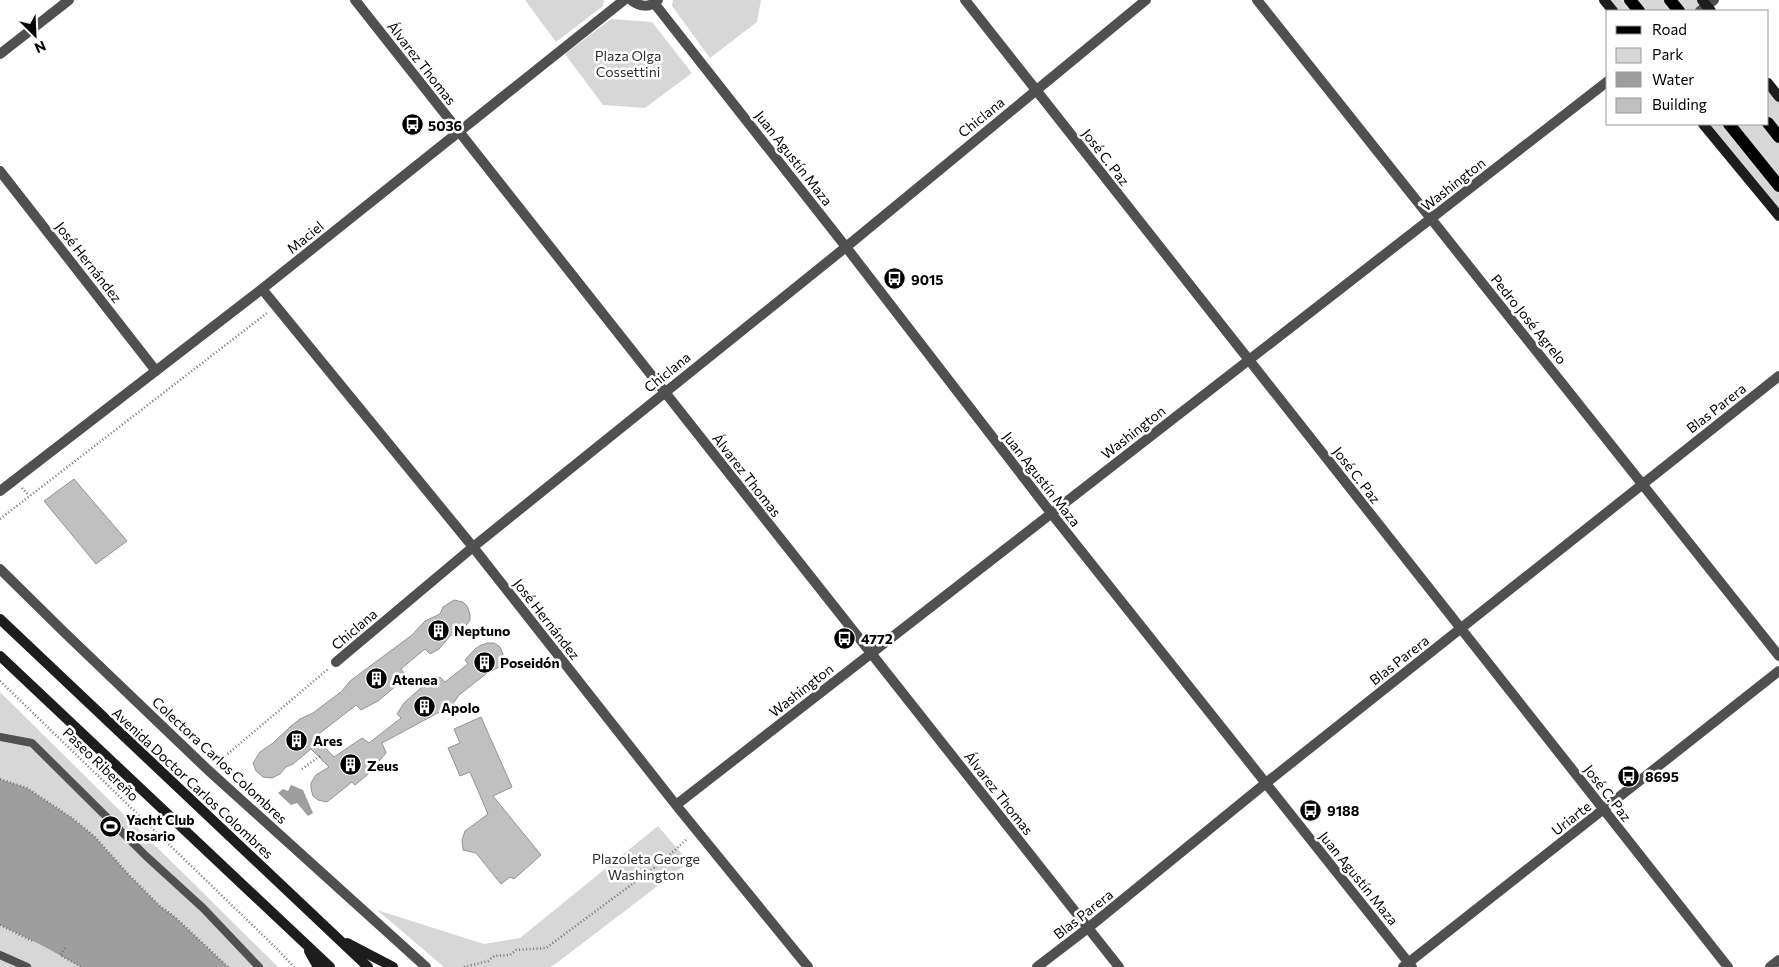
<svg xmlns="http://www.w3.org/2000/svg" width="1779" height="967" font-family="Commissioner,sans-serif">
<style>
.green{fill:#d7d7d7}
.water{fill:#9e9e9e}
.building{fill:#c0c0c0;stroke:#949494}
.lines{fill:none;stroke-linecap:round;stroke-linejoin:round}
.primary-casing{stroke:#dbdbdb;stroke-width:15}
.path{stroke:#727272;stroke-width:2.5;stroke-dasharray:1 2.5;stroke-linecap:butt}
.lane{stroke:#505050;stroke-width:8}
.street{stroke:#505050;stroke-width:10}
.secondary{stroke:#1d1d1d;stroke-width:10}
.primary{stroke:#000;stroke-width:12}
.labels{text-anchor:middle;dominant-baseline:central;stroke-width:5;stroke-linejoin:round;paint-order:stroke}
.park-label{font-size:14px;fill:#2e2e2e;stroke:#fff}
.street-label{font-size:14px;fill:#000;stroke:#fff}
.poi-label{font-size:14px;font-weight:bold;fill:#000;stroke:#fff;text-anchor:start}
</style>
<rect width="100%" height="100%" fill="#fff"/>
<!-- green -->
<path class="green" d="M525,0H604L603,6L556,42Z
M673,0H761L757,22L710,58L672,6Z
M1604,0H1702L1711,11H1613Z
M611,19L652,22L692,73L645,108L603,105L565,54Z
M1768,83L1779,97V216L1703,124H1768Z
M0,692L278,967H228L175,917L160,906L130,876L95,837L72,818L27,788L0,779Z
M658,826L689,862L554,965L550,967H444L377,910L484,944L520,938Z
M0,925L43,946L81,967H0Z"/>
<!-- water -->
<path class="water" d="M0,779L27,788L72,818L95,837L130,876L160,906L175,917L228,967H81L43,946L0,925Z
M291,785L303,790L313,813L308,816L297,803L291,805L278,793L283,789L288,791Z"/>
<!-- building -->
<path class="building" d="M74,479L127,541L96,564L44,501Z
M454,600L463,602L467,606L470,614V620L465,627L450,636L439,649L430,654L425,649L414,658L401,669L404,673L397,685L378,701L361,710L356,705L315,737L334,757L362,738L369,743L401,718L397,714L404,703L423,686L440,677L445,682L468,664L465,660L475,649L481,645L488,643H494L500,647L503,654L502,661L499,667L487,673L459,695L447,712L445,709L382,743L386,753L367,775L355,785L352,782L327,802L318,800L313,796L311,789V783L316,775L329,767L311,749L293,764L286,767L280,774L272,778L263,777L256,771L253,763L260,752L273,743L291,726L300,719L313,713L342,691L350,681L412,635L425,621L440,614L443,607Z
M481,717L512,787L493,796L541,855L514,879L510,877L501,884L476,853L463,850L462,840L465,831L488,814L470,772L460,776L448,748L460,743L454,729Z"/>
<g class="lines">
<defs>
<path id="primary" d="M1630,0L1639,11
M1670,0L1679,11
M1768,123L1779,137
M1729,124L1779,186"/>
</defs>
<!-- primary casing -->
<use href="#primary" class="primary-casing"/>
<!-- path -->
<path class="path" d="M22,488L29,496
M0,519L267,313
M0,681L275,947L294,967
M217,763L328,669
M302,769L320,756
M0,779L27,788L72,818L95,837L130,876L160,906L175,917L228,967
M0,925L32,941
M65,948L60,955L81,967
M464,967L488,961L494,956L510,955L516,950L546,948L662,862L688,838"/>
<!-- lane -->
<path class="lane" d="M0,737L32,743L146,856L203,908L259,967
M0,955L27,967"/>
<!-- street -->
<path class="street" d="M355,0L1119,967
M631,0C640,7 650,8 658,0
M965,0L1728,967
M1257,0L1779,656
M654,3L846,247L1051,513L1412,967
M1700,11L1714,0
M0,54L69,0
M0,171L156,371
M262,289L473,547L676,805L808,967
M0,491L262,289L624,0
M0,569L65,633L208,770L426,967
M336,662L473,547L846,247L1146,0
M676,805L1608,81
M1037,967L1088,928L1266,783L1779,376
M1403,967L1779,671
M1770,967L1779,960"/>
<!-- secondary -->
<path class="secondary" d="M1604,0L1613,11
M1702,0L1711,11
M1768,83L1779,97
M1703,124L1779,216
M0,619L368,967
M0,656L330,967
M347,943L393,967
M309,951L318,967"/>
<!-- primary -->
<use href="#primary" class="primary"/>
</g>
<!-- icons -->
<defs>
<symbol id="bus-disc" viewBox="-11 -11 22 22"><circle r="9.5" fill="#000" stroke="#fff"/><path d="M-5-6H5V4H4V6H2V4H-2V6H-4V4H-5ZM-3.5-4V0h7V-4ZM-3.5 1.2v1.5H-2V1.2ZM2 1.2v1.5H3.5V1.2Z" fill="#fff"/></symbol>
<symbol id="building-disc" viewBox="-11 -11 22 22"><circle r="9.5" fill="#000" stroke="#fff"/><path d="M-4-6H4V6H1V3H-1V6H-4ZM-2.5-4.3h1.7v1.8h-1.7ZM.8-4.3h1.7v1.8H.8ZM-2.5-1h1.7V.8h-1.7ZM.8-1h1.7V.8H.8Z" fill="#fff"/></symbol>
<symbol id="stadium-disc" viewBox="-11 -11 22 22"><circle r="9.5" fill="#000" stroke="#fff"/><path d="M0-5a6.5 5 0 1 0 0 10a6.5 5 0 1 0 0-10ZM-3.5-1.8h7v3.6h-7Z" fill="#fff"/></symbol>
</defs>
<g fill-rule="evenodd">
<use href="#bus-disc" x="400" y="112" width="25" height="25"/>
<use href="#bus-disc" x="882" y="266" width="25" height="25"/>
<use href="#building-disc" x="426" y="618" width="25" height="25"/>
<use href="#bus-disc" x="832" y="626" width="25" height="25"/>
<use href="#building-disc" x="472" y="650" width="25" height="25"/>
<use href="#building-disc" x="364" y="666" width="25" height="25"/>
<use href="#building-disc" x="412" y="694" width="25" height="25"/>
<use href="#building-disc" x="284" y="728" width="25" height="25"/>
<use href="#building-disc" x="338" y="752" width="25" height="25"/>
<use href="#bus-disc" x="1616" y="764" width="25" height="25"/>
<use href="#bus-disc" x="1298" y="798" width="25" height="25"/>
<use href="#stadium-disc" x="98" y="814" width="25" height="25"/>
</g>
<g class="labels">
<!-- park labels -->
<g class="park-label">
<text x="628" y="55">Plaza Olga<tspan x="628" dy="16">Cossettini</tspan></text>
<text x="646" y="858">Plazoleta George<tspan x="646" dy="16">Washington</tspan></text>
</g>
<!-- street labels -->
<g class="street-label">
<text transform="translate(422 63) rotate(52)">Álvarez Thomas</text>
<text transform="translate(981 117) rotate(-39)">Chiclana</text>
<text transform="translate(1106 157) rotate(52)">José C. Paz</text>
<text transform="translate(794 158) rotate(52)">Juan Agustín Maza</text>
<text transform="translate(1453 184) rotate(-38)">Washington</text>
<text transform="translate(305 237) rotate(-39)">Maciel</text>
<text transform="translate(89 262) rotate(52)">José Hernández</text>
<text transform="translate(1529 319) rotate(51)">Pedro José Agrelo</text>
<text transform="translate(667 372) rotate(-39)">Chiclana</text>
<text transform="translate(1716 408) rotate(-38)">Blas Parera</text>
<text transform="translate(1133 432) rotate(-38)">Washington</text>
<text transform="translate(747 475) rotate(52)">Álvarez Thomas</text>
<text transform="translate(1357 475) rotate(52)">José C. Paz</text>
<text transform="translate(1042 479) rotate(52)">Juan Agustín Maza</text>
<text transform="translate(547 619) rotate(52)">José Hernández</text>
<text transform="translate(354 629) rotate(-40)">Chiclana</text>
<text transform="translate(1399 660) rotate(-38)">Blas Parera</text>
<text transform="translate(801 690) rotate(-38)">Washington</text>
<text transform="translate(220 760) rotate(43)">Colectora Carlos Colombres</text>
<text transform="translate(101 764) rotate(44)">Paseo Ribereño</text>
<text transform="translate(193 783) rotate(43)">Avenida Doctor Carlos Colombres</text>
<text transform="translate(999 793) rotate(52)">Álvarez Thomas</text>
<text transform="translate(1608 793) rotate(52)">José C. Paz</text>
<text transform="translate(1571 818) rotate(-38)">Uriarte</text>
<text transform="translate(1359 878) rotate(51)">Juan Agustín Maza</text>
<text transform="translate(1083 914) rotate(-38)">Blas Parera</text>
</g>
<!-- poi labels -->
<g class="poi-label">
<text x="428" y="125">5036</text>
<text x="911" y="279">9015</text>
<text x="454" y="630">Neptuno</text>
<text x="861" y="638">4772</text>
<text x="500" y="662">Poseidón</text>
<text x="392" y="679">Atenea</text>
<text x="441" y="707">Apolo</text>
<text x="313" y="740">Ares</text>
<text x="367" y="765">Zeus</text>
<text x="1645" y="776">8695</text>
<text x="1327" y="810">9188</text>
<text x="126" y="819">Yacht Club<tspan x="126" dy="16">Rosario</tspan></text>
</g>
</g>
<!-- legend -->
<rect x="1606" y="10" width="162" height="115" fill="#ffffff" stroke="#999999"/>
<rect x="1616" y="26" width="25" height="8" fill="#000000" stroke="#999999"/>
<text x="1652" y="35" font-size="15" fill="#000000">Road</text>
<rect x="1616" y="48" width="25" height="15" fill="#d7d7d7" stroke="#999999"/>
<text x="1652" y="60" font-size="15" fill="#000000">Park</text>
<rect x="1616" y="72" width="25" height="15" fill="#9e9e9e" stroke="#999999"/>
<text x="1652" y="85" font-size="15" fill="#000000">Water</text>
<rect x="1616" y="98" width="25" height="15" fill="#c0c0c0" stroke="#999999"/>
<text x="1652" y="110" font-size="15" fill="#000000">Building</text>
<!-- north arrow -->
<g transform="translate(35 35) rotate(156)" stroke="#ffffff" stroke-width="4" paint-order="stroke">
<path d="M0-4L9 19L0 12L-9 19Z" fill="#000000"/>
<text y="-8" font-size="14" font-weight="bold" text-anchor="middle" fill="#000000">N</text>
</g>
</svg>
